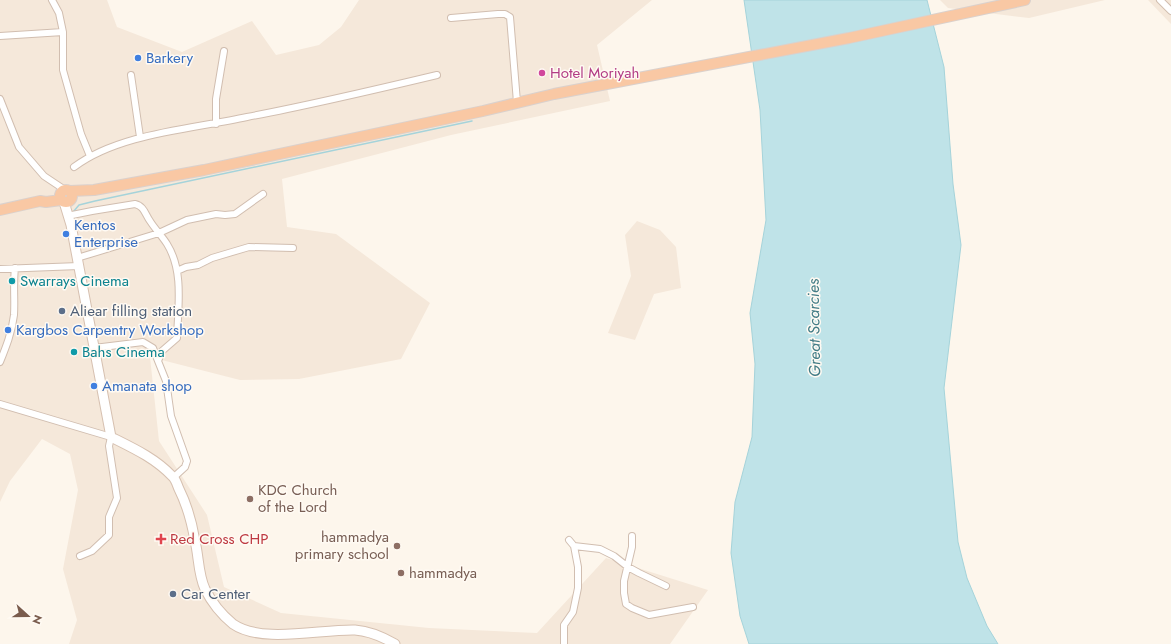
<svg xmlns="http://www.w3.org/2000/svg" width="1171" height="644" font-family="Jost,sans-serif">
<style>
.residential{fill:#f5e8da}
.water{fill:#bfe3e8;stroke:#a5d3da}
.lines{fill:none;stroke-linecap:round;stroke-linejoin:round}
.stream{stroke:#a5d3da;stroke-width:1.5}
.minor-casing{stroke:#d1beb0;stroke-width:8}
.secondary-casing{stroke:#d6c0b0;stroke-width:11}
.trunk-casing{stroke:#dad1cd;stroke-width:12}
.minor{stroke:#fff;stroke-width:6}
.secondary{stroke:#fff;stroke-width:9}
.trunk{stroke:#f9c8a4;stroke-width:10}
.shop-dot{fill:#3f7fe0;stroke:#fffaf3;stroke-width:1.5}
.hotel-dot{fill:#d1479c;stroke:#fffaf3;stroke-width:1.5}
.culture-dot{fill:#0f9aa8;stroke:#fffaf3;stroke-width:1.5}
.service-dot{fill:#5c6f8a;stroke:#fffaf3;stroke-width:1.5}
.education-dot{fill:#8d6e63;stroke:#fffaf3;stroke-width:1.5}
.health-dot{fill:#e0444e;stroke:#fffaf3;stroke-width:1.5}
.labels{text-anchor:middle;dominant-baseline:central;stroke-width:3;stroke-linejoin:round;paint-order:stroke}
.shop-label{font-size:15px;fill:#366cbe;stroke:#fffaf3;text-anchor:start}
.hotel-label{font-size:15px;fill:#b23c85;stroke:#fffaf3;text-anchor:start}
.culture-label{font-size:15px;fill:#0d838f;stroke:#fffaf3;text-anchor:start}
.service-label{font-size:15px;fill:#4e5e75;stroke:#fffaf3;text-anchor:start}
.education-label{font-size:15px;fill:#785e54;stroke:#fffaf3;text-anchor:start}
.health-label{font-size:15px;fill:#be3a42;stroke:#fffaf3;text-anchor:start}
.water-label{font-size:16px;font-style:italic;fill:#437c86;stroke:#fffaf3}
</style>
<rect width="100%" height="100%" fill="#fdf6ec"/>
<!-- residential -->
<path class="residential" d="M0,0H107L117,27L182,52L252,21L276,55L319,45L341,27L359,0H652L597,45L610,101L451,135L282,179L287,227L336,234L430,303L401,359L299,379L240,380L150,357L159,441L207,515L224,587L281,613L429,628L537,633L606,558L708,590L670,644H69L77,620L63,569L78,490L70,454L42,439L10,481L0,502Z
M940,0H1105L1029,18L948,8Z
M1148,0H1171V24Z
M637,221L660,230L676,247L681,288L654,294L635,340L608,333L631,276L625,235Z"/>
<!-- water -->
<path class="water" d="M744,0H927L944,67L953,184L961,245L944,388L958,542L967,578L987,626L998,644H749L740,616L731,553L735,502L752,437L755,364L750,313L766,220L760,110Z"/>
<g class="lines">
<!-- stream -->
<path class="stream" d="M74,211L79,205L95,201L472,121"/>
<defs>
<path id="minor" d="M52,0L59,13L63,32V70L81,134L90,156
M1160,0L1171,11
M451,18L498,14H505L510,17L517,102
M0,36L63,32
M131,75L140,137
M0,99L19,147L44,176L65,190
M216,124V99L224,51
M74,167C119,133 193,129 247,117C311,105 374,90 437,75
M72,215L92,211L135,204C144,206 145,214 150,221C155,229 162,236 167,244C184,271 178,307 177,338L162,351L158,361L166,381L171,416L187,461L185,467L174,477
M77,258L159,233L187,220L216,214L225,215L235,214L263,194
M0,269L79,266
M177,271L186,267L198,265L212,258L249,247L293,248
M94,348L143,342L153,348L158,361
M0,362C6,347 12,332 14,315C15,300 13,284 15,268
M0,404L111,437L109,446L117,498L109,517V535L92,551L80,556
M632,536V547L624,581V593L626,604L632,608L649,615L693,607
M569,540L574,546L600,549L614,556L628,567L639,573L666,586
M564,644V625L573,612L578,588V567L574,546"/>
<path id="secondary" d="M64,202L71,225L111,437C133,448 155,458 172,476C176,479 177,485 179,489C187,505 192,523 195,541C199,557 198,574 205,589C211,601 222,615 233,624C262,644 320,629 355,630C369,631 383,637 395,644"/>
<path id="trunk" d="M60 196a6 6 0 1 1 12 0a6 6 0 1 1-12 0Z
M70,191L94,190L204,170L483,111L554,94L849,38L1025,0
M0,210L40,201L46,202L61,200"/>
</defs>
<!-- minor casing -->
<use href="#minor" class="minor-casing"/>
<!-- secondary casing -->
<use href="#secondary" class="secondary-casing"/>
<!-- trunk casing -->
<use href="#trunk" class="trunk-casing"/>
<!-- minor -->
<use href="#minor" class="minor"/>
<!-- secondary -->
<use href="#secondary" class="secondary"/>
<!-- trunk -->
<use href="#trunk" class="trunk"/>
</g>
<!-- markers -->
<g class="shop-dot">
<circle cx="138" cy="58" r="4"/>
<circle cx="66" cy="234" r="4"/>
<circle cx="8" cy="330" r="4"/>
<circle cx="94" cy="386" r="4"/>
</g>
<circle class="hotel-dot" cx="542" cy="73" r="4"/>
<g class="culture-dot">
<circle cx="12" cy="281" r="4"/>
<circle cx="74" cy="352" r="4"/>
</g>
<g class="service-dot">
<circle cx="62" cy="311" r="4"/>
<circle cx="173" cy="594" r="4"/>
</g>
<g class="education-dot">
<circle cx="250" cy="499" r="4"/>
<circle cx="397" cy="546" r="4"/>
<circle cx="401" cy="573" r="4"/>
</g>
<path class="health-dot" d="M159 533h4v4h4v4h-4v4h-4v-4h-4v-4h4z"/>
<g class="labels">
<!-- shop labels -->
<g class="shop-label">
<text x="146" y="58">Barkery</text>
<text x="74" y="225">Kentos<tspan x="74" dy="17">Enterprise</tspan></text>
<text x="16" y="330">Kargbos Carpentry Workshop</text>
<text x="102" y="386">Amanata shop</text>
</g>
<!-- hotel labels -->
<g class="hotel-label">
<text x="550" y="73">Hotel Moriyah</text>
</g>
<!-- culture labels -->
<g class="culture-label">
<text x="20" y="281">Swarrays Cinema</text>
<text x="82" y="352">Bahs Cinema</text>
</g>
<!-- service labels -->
<g class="service-label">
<text x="70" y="311">Aliear filling station</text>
<text x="181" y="594">Car Center</text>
</g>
<!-- education labels -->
<g class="education-label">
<text x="258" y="490">KDC Church<tspan x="258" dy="17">of the Lord</tspan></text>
<text x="389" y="537" text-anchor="end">hammadya<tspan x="389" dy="17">primary school</tspan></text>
<text x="409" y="573">hammadya</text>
</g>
<!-- health labels -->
<g class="health-label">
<text x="170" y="539">Red Cross CHP</text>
</g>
<!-- water labels -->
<g class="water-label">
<text transform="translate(814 328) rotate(-91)">Great Scarcies</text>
</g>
</g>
<!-- north arrow -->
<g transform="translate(28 616) rotate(111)" stroke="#fffaf3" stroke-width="3" paint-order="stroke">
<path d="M0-3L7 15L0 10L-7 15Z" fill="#7a5c4d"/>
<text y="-6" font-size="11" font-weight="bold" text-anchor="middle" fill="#7a5c4d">N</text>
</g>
</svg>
